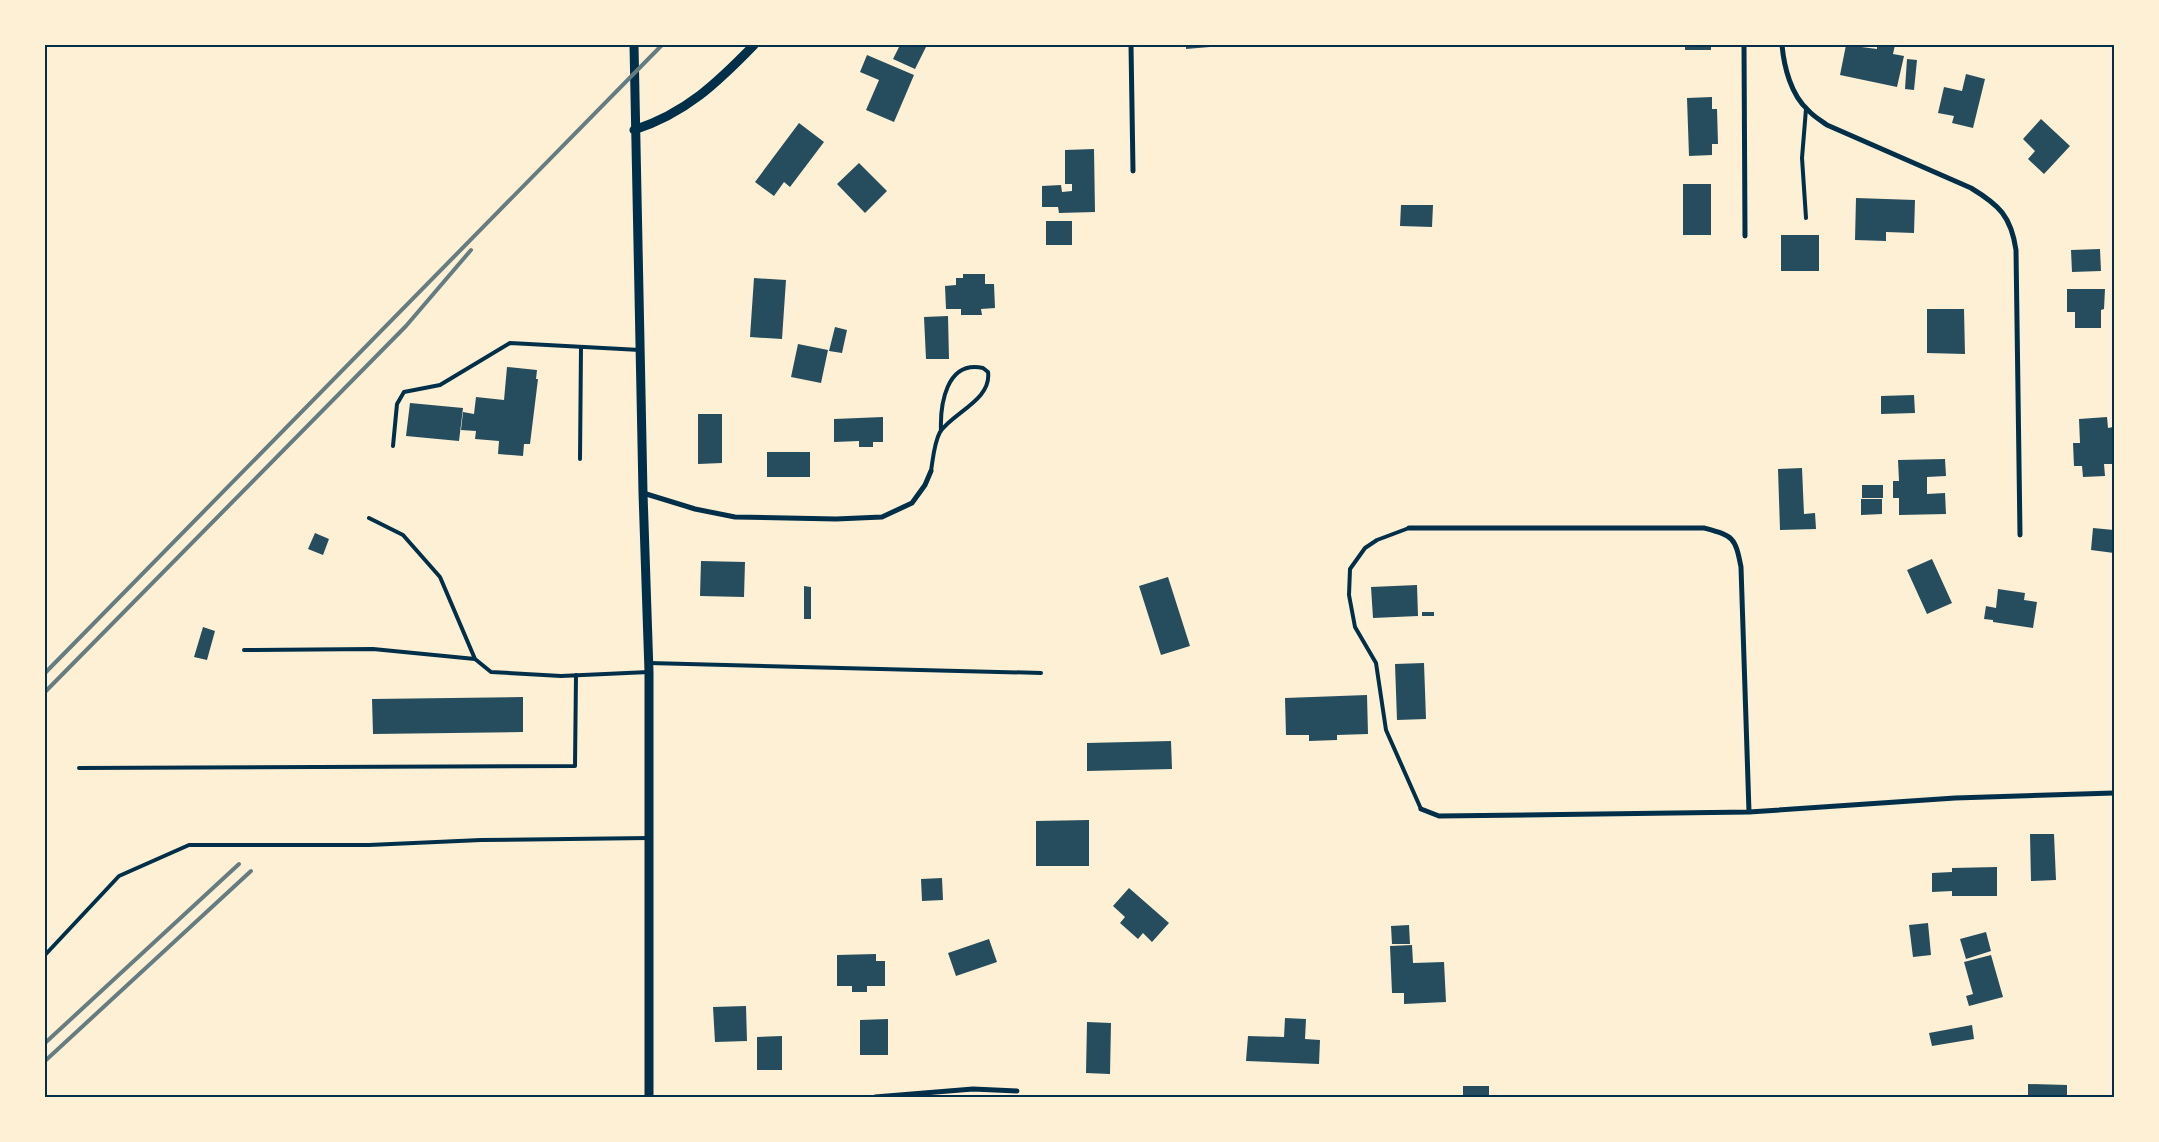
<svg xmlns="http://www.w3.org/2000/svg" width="2159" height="1142" font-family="Commissioner,sans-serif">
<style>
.building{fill:#264d5e}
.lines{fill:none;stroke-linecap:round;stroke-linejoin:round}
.service{stroke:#003049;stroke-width:4}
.minor{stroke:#003049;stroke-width:5}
.tertiary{stroke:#003049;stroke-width:9}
.rail{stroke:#657d81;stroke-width:4}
.neatline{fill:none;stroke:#003049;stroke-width:2}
</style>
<rect width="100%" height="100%" fill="#fdf0d5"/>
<!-- building -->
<path class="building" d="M900,45H927L915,69L893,59Z
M1186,45H1210V47L1186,49Z
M1685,45H1711V50H1685Z
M1846,45L1877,49V45H1895L1893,54L1904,56L1897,87L1840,75Z
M867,55L914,75L894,122L866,110L879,80L860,72Z
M1907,59L1917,60L1914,90L1905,89Z
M1966,74L1985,79L1973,128L1952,123L1954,116L1938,113L1944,87L1962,91Z
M1712,97V109H1717L1718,144H1712V155L1689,156L1687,98Z
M2041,119L2070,146L2044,174L2028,159L2035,151L2023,139Z
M799,123L824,142L790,187L784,182L774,196L755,182Z
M1094,149L1095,212L1059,213L1058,207H1042V186L1061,185L1062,192L1072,191V184H1065V150Z
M859,163L887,191L865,213L837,184Z
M1683,184H1711V235H1683Z
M1856,198L1915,200L1914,233L1886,232V241L1855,240Z
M1401,205H1433L1432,227L1400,226Z
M1046,221H1072V245H1046Z
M1781,235H1819V271H1781Z
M2100,249L2101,271L2072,272L2071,250Z
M963,274H985V284H994L995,308L981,309L982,315H961V309H946L945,286L956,285V278H963Z
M754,278L786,280L782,339L750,337Z
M2067,289H2105L2104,309L2101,310V328H2075V312H2067Z
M1927,309H1964L1965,354L1927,353Z
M948,316L949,359H926L924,317Z
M835,327L847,330L842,353L829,351Z
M798,344L828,350L821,383L791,377Z
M507,367L537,370L536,379H538L530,444H524L523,456L498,454L499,441L475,439L476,431L461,430L463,412L474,414L476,397L504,400Z
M1914,395L1915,413L1881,414V396Z
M410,403L463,408L459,441L406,436Z
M698,414H722V463L698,464Z
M883,417V442H873V447H859V441L834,442V419Z
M2107,417L2108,428L2113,427L2114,464H2104L2105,476L2083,477L2082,466H2074L2073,443H2080L2079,419Z
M767,452H810V477H767Z
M1945,459L1946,476L1927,477V494L1945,493L1946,514L1899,515V498H1893V481H1899L1898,460Z
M1802,468L1804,514L1815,513L1816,529L1780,530L1778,469Z
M1862,485H1883V498H1862Z
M1861,499H1882V514L1861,515Z
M2093,528L2114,530V553L2091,550Z
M315,533L329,539L323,555L308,549Z
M1932,559L1952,603L1927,614L1907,570Z
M701,561L745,562L744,597L700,596Z
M1168,577L1190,646L1161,655L1139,586Z
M1417,585L1418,616L1373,618L1371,587Z
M804,586L811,587V619H804Z
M1998,589L2025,593L2024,600L2037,602L2033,628L1993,622V620L1984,619L1986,606L1996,608Z
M1422,612H1434V616H1422Z
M203,627L215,631L207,660L194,657Z
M1424,663L1426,719L1397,720L1395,664Z
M1367,695L1368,734L1337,735V740L1309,741V735H1286L1285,698Z
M523,697V732L373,734L372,699Z
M1171,741L1172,769L1087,771V743Z
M1089,820V866H1036V821Z
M2030,834H2054L2056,880L2031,881Z
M1997,867V896H1952V891L1932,892V873L1952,872V868Z
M942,878L943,900L922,901L921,879Z
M1129,888L1169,923L1152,942L1143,933L1138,939L1120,923L1125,917L1113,906Z
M1928,923L1931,955L1913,957L1909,925Z
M1409,925L1410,944H1392L1391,926Z
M1986,932L1991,951L1966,959L1960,939Z
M989,939L997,962L956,976L948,953Z
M1412,945L1413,963L1444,962L1446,1002L1404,1004V993H1392L1390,946Z
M876,954V961H885V986H867V992H852V986H837V955Z
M1991,955L2003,997L1969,1006L1966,996L1973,994L1964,962Z
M746,1006L747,1041L715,1042L713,1007Z
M1285,1018L1306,1019L1305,1039L1320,1040L1319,1064L1246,1061L1248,1036L1284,1037Z
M888,1019V1055H860V1020Z
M1087,1022L1111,1023L1110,1074L1086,1073Z
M1972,1025L1974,1039L1932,1046L1929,1033Z
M782,1036V1070H757V1037Z
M2028,1084L2067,1085V1097H2028Z
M1463,1086H1489V1097H1463Z"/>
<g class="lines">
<!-- service -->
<path class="service" d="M1806,218L1802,158L1806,109
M393,446L397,404L404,392L440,385L510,343L640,350
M580,459L581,347
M931,471C933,459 934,443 940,432C952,413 992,400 988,372L983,368C946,360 940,405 941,431
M369,518L403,535L440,577L475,659L491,672L561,676L649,672
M1409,528L1377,540L1365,548L1350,569L1349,595L1355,627L1376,663L1386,730L1421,809
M244,650L373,649L475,659
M649,663L1041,673
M79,768L575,766L576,675
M45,955L119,876L189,845H369L481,840L649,838"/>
<!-- minor -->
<path class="minor" d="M1131,45L1133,171
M1744,45L1745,236
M1782,45C1784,67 1791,95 1808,110C1813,116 1820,120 1827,125L1971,188C1999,205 2011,216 2016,250L2020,535
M643,493L695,509L735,517L836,519L882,517L912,503L925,485L931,471
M1409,528H1704C1733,536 1735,536 1741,567L1749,812
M1421,809L1439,816L1749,812L1955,798L2114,793
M875,1097L973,1089L1017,1091"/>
<!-- tertiary -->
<path class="tertiary" d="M634,45L643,493L649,672V1097
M634,130C686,113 717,83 754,45"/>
<!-- rail -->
<path class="rail" d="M45,673L662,45
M45,692L406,326L471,250
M45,1043L239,864
M45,1061L251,871"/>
</g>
<!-- border -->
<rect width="2159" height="1142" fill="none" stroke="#fdf0d5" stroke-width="92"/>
<rect x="46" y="46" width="2067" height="1050" class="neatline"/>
</svg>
